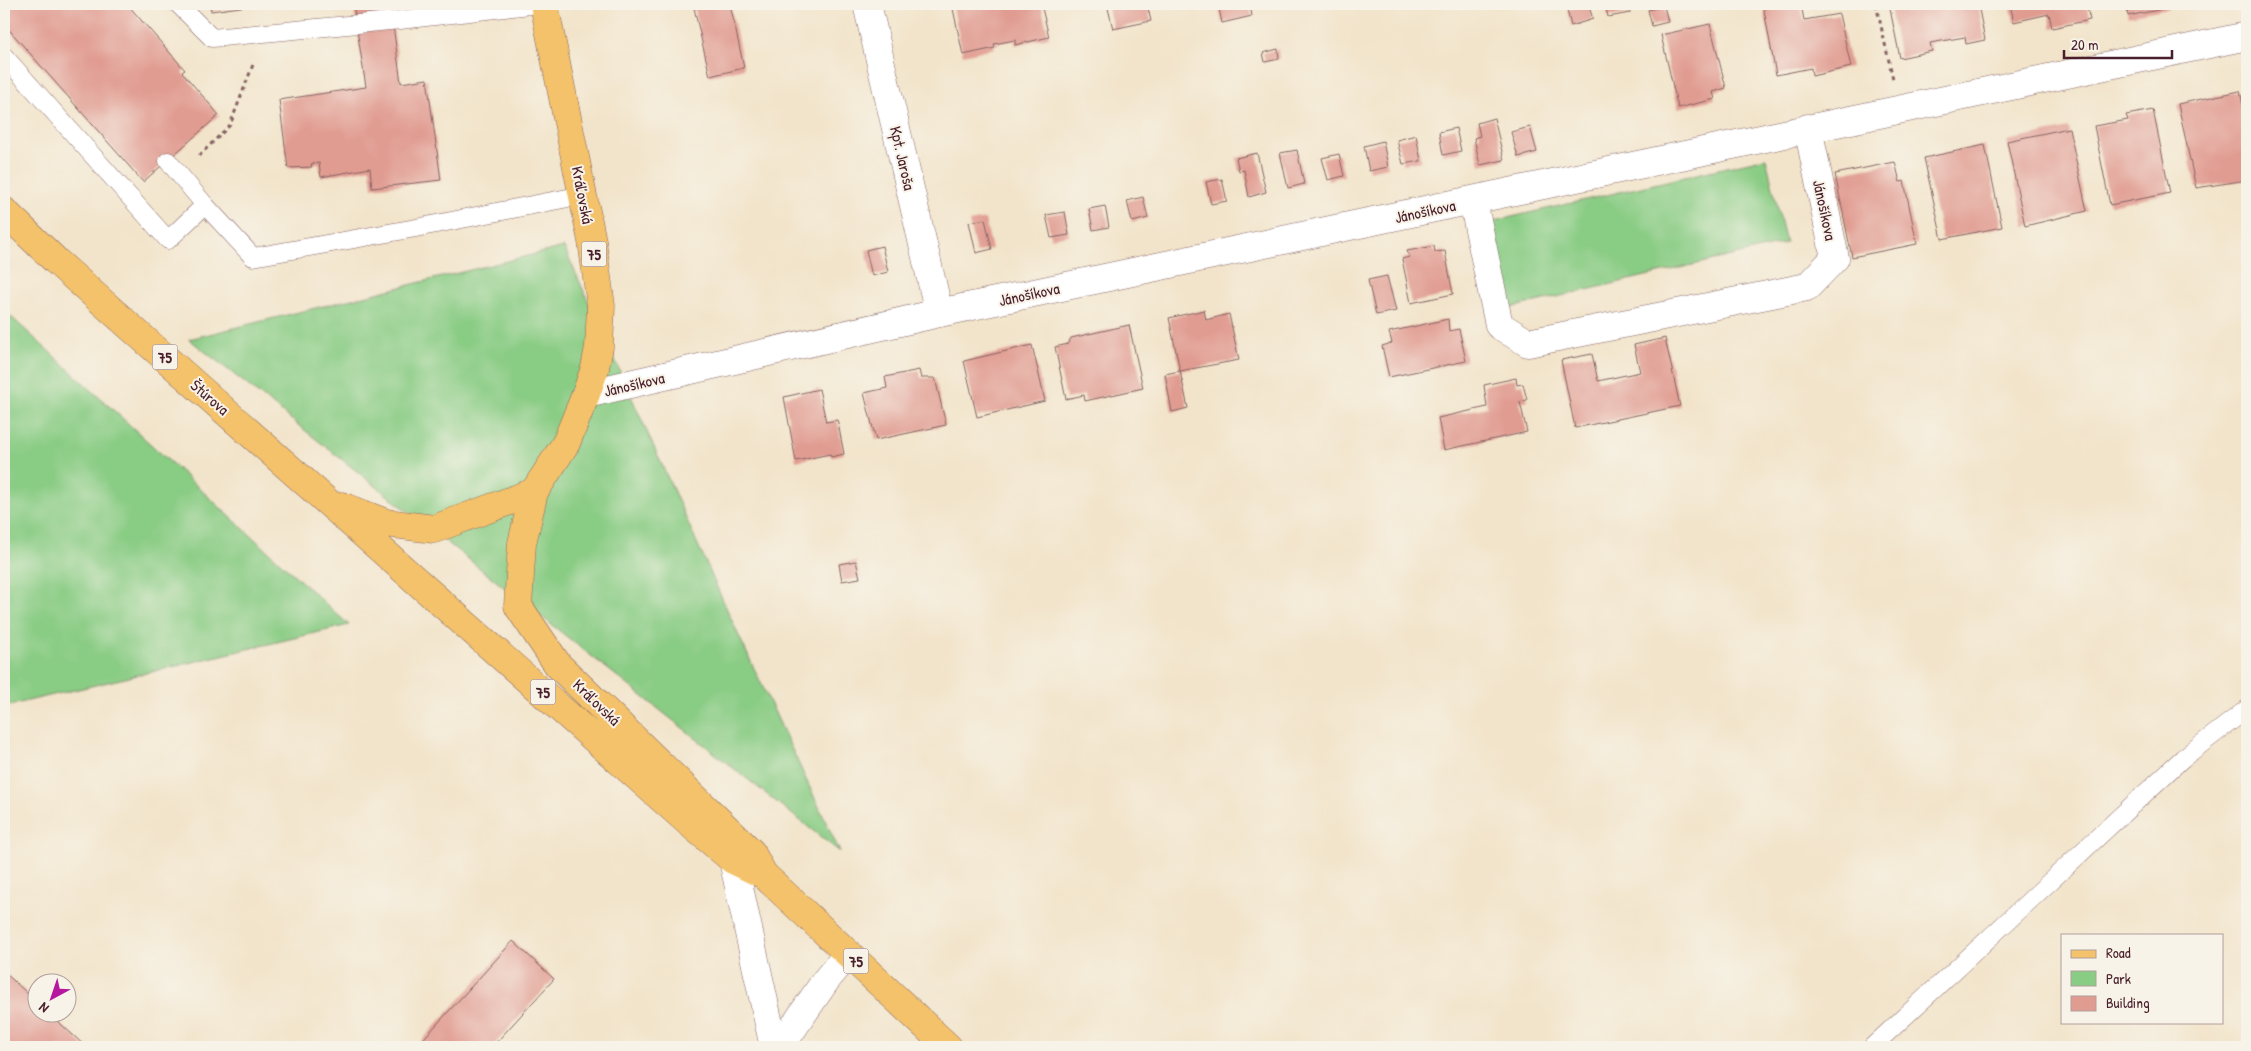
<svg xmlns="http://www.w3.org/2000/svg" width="2251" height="1051" font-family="'Patrick Hand',sans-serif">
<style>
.green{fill:#89cc84;stroke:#6a7658}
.building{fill:#e19c92}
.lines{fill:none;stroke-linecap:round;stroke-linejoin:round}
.service-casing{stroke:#856463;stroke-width:19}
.minor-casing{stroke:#856463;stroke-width:29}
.tertiary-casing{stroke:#856463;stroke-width:29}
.primary-casing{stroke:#856463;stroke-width:29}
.path{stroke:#856463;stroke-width:3;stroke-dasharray:4 4;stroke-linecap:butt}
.service{stroke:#fff;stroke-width:18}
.minor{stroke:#fff;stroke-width:28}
.tertiary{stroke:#fff;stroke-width:28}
.primary{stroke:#f4c26a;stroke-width:28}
.labels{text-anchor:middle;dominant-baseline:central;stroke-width:4;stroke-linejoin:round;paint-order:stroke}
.shield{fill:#f7f3e8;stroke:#7e5f64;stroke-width:1}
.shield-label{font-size:15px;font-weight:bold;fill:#4a1f2b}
.street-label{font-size:16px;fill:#4a1f2b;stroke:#f7f3e8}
</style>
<rect width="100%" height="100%" fill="#f7f3e8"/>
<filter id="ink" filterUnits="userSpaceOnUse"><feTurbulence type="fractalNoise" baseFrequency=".02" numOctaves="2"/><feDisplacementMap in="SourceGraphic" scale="10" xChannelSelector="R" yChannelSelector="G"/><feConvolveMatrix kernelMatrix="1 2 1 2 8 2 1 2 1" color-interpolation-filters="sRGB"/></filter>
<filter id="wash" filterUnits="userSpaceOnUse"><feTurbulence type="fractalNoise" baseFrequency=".0096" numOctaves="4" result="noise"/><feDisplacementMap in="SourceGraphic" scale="20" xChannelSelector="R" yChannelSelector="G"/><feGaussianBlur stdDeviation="1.12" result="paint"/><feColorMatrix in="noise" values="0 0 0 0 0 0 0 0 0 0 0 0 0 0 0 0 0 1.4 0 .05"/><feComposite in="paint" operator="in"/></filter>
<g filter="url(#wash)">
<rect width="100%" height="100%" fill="#f2e4ca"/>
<!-- green -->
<path class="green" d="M1766,158L1786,243L1510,308L1490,222Z
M564,247L738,634L840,852L189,339Z
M8,314L349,625L11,705L4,712V315Z"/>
<g id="blocks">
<!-- building -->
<path class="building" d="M4,4H127L185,70L182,72L219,115L143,182L4,24Z
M210,4H255V5L211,11Z
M353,4H390L401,83L427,79L441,180L372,188L370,168L321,177L319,163L311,164L312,167L288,168L279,100L366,87Z
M712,4H730L744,68L710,76L694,8Z
M952,4H1041L1049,37L1015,45V40L994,44L995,48L963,55Z
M1107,4H1147L1151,21L1113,29Z
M1218,4H1250L1252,16L1222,23Z
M1588,4L1593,19L1571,26L1567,10Z
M1605,4H1628L1630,13L1608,17Z
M1770,4H1801L1804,20L1839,14L1851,67L1812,76L1811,68L1776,75L1763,5Z
M1889,4H1929L1930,7L1945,4H1978L1985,40L1966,44L1965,37L1930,43L1932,51L1900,58Z
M2010,4H2086L2090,20L2052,28L2049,14L2014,22Z
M2126,4H2182L2183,5L2128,16Z
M1664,6L1668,22L1652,26L1648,10Z
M1710,24L1726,88L1713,92L1715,99L1678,108L1661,35Z
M1278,49L1279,59L1265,62L1263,53Z
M2240,91L2247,124V180L2196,188L2178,104Z
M2153,110L2170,193L2110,205L2094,126L2128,120L2126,115Z
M1494,118L1504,160L1480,165L1474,138L1480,136L1477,123Z
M1530,127L1537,152L1518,157L1511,132Z
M1456,128L1461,151L1443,155L1439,132Z
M2069,128L2087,211L2025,226L2007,141Z
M1416,135L1421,161L1403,164L1397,140Z
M1383,141L1388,167L1369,171L1364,146Z
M1985,145L2002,227L1942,239L1924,158Z
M1297,150L1304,184L1288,188L1280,153Z
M1257,153L1266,192L1249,197L1244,170L1239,171L1236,158Z
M1339,154L1344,176L1328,180L1322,158Z
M1895,162L1900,182L1904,181L1917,244L1852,257L1835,174Z
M1222,179L1227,201L1211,204L1206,182Z
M1143,197L1148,218L1132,222L1127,201Z
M1105,206L1109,227L1093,230L1089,209Z
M1065,212L1069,235L1051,238L1046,215Z
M985,219L992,249L976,253L969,222Z
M882,246L888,272L872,276L866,250Z
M1434,246L1435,252L1445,251L1453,294L1411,303L1402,259L1409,257L1407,251Z
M1387,276L1396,311L1376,315L1368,280Z
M1204,310L1206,320L1229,314L1239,360L1180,371L1169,318Z
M1448,319L1449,331L1459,329L1466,361L1389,377L1382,346L1392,343L1389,332Z
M1129,325L1143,388L1085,401L1084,395L1066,399L1055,347L1068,344L1071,338Z
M1665,338L1680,406L1575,428L1561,360L1592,354L1598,381L1640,372L1634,345Z
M1032,345L1045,401L977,417L964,361Z
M919,370L921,378H935L946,425L876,440L864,393L887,388L885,377Z
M1180,371L1188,408L1172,412L1165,374Z
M1516,378L1517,385L1523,384L1527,400L1520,402L1527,432L1444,450L1438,418L1487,407L1484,385Z
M819,389L826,422L837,420L838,423L844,454L831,457L830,454L796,461L784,397Z
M856,561L860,578L842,581L839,564Z
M513,941L554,979L492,1047H416Z
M4,972L38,1003V1014H50L86,1047H4Z"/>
</g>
</g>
<g filter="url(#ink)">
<use href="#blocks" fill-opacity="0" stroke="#856463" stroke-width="1"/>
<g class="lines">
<defs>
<path id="service" d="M178,4L212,38L400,20L539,4
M4,56L168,240L205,205
M168,161L205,205L253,257L416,228L583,195
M1872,1047L2183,758L2247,709"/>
<path id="minor" d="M867,4L939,313
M1473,201L1499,325L1528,343L1807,287L1835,258L1808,128
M586,394L939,313L2247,36"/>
<path id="tertiary" d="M733,860L774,1047
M780,1047L826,980L848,954"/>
<path id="primary" d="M544,4L592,241L601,306L599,347L595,368L586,394L566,443L534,492L522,543L518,606L558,665L751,852L762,872
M4,211L56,261L687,821L733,860L764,875L948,1047
M342,506L386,523L434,529L534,492"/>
</defs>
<!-- service casing -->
<use href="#service" class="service-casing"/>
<!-- minor casing -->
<use href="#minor" class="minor-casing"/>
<!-- tertiary casing -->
<use href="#tertiary" class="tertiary-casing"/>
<!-- primary casing -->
<use href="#primary" class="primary-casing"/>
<!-- path -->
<path class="path" d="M1876,4L1893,79
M199,156L230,125L254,62"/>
<!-- service -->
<use href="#service" class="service"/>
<!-- minor -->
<use href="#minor" class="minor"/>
<!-- tertiary -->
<use href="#tertiary" class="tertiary"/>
<!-- primary -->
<use href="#primary" class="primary"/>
</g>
</g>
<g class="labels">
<!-- shield labels -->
<g class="shield">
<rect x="581.5" y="241.5" width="25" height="25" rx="4"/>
<rect x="152.5" y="344.5" width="25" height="25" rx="4"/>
<rect x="530.5" y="679.5" width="25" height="25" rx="4"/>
<rect x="843.5" y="948.5" width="25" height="25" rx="4"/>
</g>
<g class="shield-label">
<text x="594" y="254">75</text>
<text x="165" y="357">75</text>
<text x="543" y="692">75</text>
<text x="856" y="961">75</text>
</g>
<!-- street labels -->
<g class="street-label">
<text transform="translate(903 158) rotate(77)">Kpt. Jaroša</text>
<text transform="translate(583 195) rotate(79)">Kráľovská</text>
<text transform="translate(1825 210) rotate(78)">Jánošíkova</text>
<text transform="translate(1425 211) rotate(-12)">Jánošíkova</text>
<text transform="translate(1029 294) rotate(-12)">Jánošíkova</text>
<text transform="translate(634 384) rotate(-13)">Jánošíkova</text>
<text transform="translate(210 397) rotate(41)">Štúrova</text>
<text transform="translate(597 702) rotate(44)">Kráľovská</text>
</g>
</g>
<!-- margin -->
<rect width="2251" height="1051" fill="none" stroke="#f7f3e8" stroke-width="20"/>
<!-- legend -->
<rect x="2061" y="934" width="162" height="90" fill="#f7f3e8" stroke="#b29e9c"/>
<rect x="2071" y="950" width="25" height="8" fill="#f4c26a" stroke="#b29e9c"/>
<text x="2106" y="958" font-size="15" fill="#4a1f2b">Road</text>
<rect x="2071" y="971" width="25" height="15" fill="#89cc84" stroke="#b29e9c"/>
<text x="2106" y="984" font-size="15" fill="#4a1f2b">Park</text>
<rect x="2071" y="996" width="25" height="15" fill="#e19c92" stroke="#b29e9c"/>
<text x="2106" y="1008" font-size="15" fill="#4a1f2b">Building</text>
<!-- north arrow -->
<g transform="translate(52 998) rotate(220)"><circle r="24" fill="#f7f3e8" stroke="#b29e9c"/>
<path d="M0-4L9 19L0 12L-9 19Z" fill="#b5179e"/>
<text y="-8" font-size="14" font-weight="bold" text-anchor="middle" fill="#4a1f2b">N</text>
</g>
<!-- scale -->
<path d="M2064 50v8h108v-8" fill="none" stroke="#4a1f2b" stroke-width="2.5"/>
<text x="2071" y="50" font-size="15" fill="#4a1f2b" stroke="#f7f3e8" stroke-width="4" paint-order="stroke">20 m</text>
</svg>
